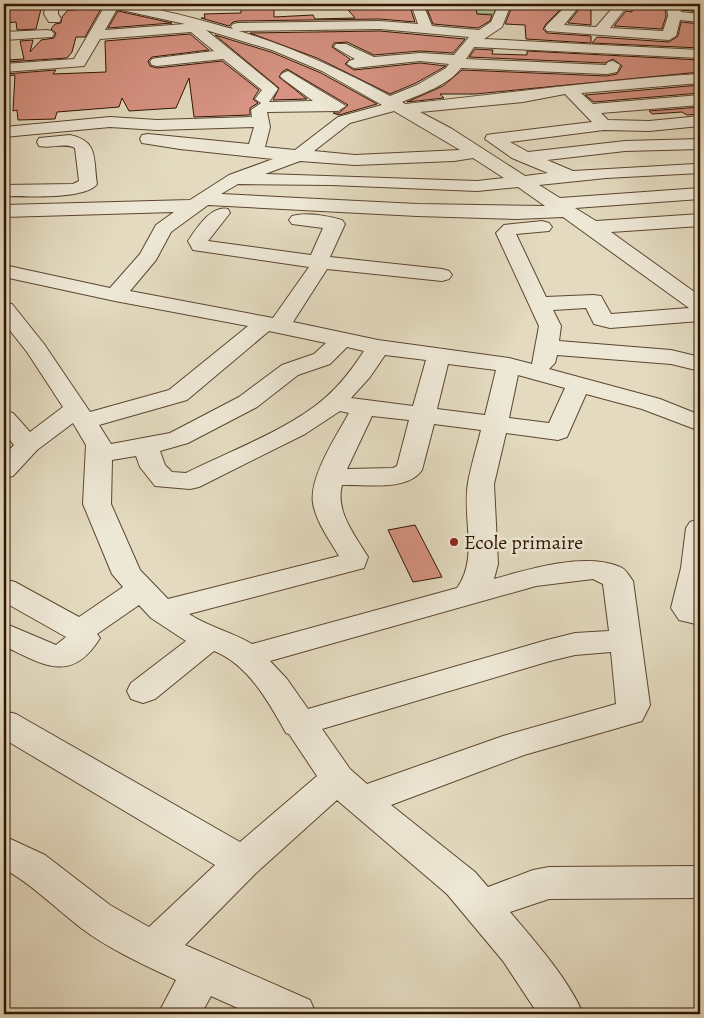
<svg xmlns="http://www.w3.org/2000/svg" width="704" height="1018" font-family="Alegreya,serif">
<style>
.green{fill:#aec197;stroke:#6f6b4c}
.building{fill:#d69282;stroke:#301500}
.lines{fill:none;stroke-linecap:round;stroke-linejoin:round}
.minor-casing{stroke:#5d4630;stroke-width:2}
.minor{fill:#ede7d5;fill-rule:evenodd}
.poi-dot{fill:#8f2418;stroke:#ede7d5;stroke-width:2}
.labels{text-anchor:middle;dominant-baseline:central;stroke-width:5;stroke-linejoin:round;paint-order:stroke}
.poi-label{font-size:20px;fill:#301500;stroke:#ede7d5;text-anchor:start}
</style>
<rect width="100%" height="100%" fill="#e3dabf"/>
<filter id="stains"><feTurbulence type="fractalNoise" baseFrequency=".004" numOctaves="4"/><feColorMatrix values="0 0 0 0 .2 0 0 0 0 .09 0 0 0 0 .02 0 0 0 .5 -.17"/></filter>
<radialGradient id="worn" r=".72"><stop offset=".6" stop-color="#630" stop-opacity="0"/><stop offset="1" stop-color="#630" stop-opacity=".3"/></radialGradient>
<!-- green -->
<path class="green" d="M421,4H497L494,14H426Z"/>
<!-- building -->
<path class="building" d="M241,4H261L262,9H274V17L313,15L315,19L355,18L344,5L352,4H409L415,22L380,19L238,21L233,22L229,26L201,18H205L204,14L241,13Z
M425,4H475L477,14L492,15L490,21L478,28L433,24Z
M513,4H566L546,24L543,29L547,33L591,36V43L526,39L525,25L505,24Z
M632,4H665L666,16L662,29L614,26L626,11L632,12Z
M681,4H700V12L682,10Z
M42,5L36,29L17,30L16,22L6,23L8,6Z
M77,5H103L85,37H76L72,52L67,58L6,62L7,60L24,59L20,41L33,40L30,52L41,40L54,38L56,33L51,29L55,24L61,23L62,17L68,10H74Z
M580,8L591,9V25L568,23Z
M118,11L172,23L108,28Z
M681,22L700,24V48L592,43L597,37L669,42L678,36Z
M380,31L465,39L453,53L420,51L374,55L347,42L334,43L332,47L350,59L345,64L354,70L420,63L446,66L416,83L390,94L317,58L250,33Z
M190,34L209,50L152,57L148,61L150,66L157,68L222,61L259,90L253,99L258,103L250,108V115L194,117L189,78L176,108L129,111L122,98L119,107L57,112L55,119L18,120L17,110L13,111L15,75L5,76V74L56,70L53,74L106,72L105,41Z
M215,35L271,52L321,73L377,104L339,115L333,113H339L348,105L287,69L282,72L279,77L307,99L273,100L279,88Z
M475,49L493,50L492,54L527,55V51L700,60V72L475,94H440L444,98L407,102L443,86L462,70L607,76L617,74L622,66L613,59L605,63L469,57Z
M700,85V93L594,102L585,95Z
M700,107V114L687,115L682,112L652,114L649,111Z
M415,525L442,577L413,582L388,530Z"/>
<g class="lines">
<defs>
<path id="minor" d="M46,4H58V14L61,19L59,22H49L44,14Z
M106,4C150,4 191,18 233,29L231,27L233,24L238,23L380,21L418,24L411,4H423L432,26L479,30L491,22L499,4H511L502,27L484,39L700,50V58L474,47L466,59L606,65L608,62L613,61L620,65L617,72L607,74L461,68C449,85 421,94 402,102L405,104C503,94 601,80 700,74V83L581,93L593,104L700,95V105L601,113L608,120L649,121L700,116V126L649,131L604,130L510,142L528,152L625,141L700,139V149L625,151L547,160L573,171L695,164L700,165V173L606,178L539,185L560,198L700,188V199L575,208L596,221L700,214V226L611,232L700,296V321L610,328L594,324L586,308L553,310L561,326L559,341L671,350L700,357V371L671,364L557,355L555,363L549,369L660,399L700,415V431L642,409L586,394L567,437L558,440L506,433L494,484L498,564L494,579C529,569 585,552 620,567C626,569 629,576 633,581L650,705L642,721L524,755L391,805L475,872L488,887L533,870L549,867L700,866V898L549,899L510,912C533,939 570,981 583,1014H538L503,961L447,894L337,800L256,873L185,945L310,1000L316,1014H251L211,996L201,1014H158L176,980C144,965 109,949 81,928C55,908 32,884 4,869V836L45,855L110,905L149,927L215,865L4,739V711L16,714L240,842L317,776L289,734L286,733C270,704 248,664 214,651L155,699L143,703L131,699L127,691L131,683L186,641L151,618L139,605L97,634L100,638C71,685 42,664 4,646V623L56,645L66,637L4,602V579L15,582L79,617L123,587L112,574L83,504L86,445L73,423L37,450L13,476L4,478V455L14,445L4,433V411L13,413L30,432L63,407L27,352L4,323V303L12,304L44,344L90,412L169,390L248,326L115,301L4,277V265L110,288L140,254L156,225L174,212L4,217V205L190,200L229,175L273,159L180,149L142,143L140,139L142,135L148,134L249,144L254,127L157,130L110,127L4,137V127L110,117L157,120L252,117L251,110L261,103L255,99L262,90L223,59L157,66L152,65L150,62L152,59L157,58L214,51L191,32L100,39L84,66L4,72V64L74,59ZM117,9L185,24L105,30ZM380,29L469,37L454,55L420,53L374,57L346,44H336L334,47L355,59L349,61L347,64L354,68L420,61L449,64L446,68L417,85L390,96C340,69 294,48 239,31ZM206,30L272,50L322,71L382,105L338,117L295,150L265,147L270,127L267,112L338,111L346,106L288,71L283,73L280,76L283,79L313,101L269,102L278,89L275,86ZM565,94L592,122L493,134L487,135L485,139L512,158L548,173L525,176L452,129L420,112L523,102ZM394,111L460,150L355,155L314,151L350,123ZM473,158L504,178L477,181L265,174L300,161L355,165L454,161ZM238,184L331,185L477,191L518,187L545,206L417,204L221,194ZM208,205L417,216L516,219L563,217L689,308L611,314L601,296L593,295L546,297L516,234L549,231L552,227L549,223L542,221L504,225L496,233L539,326L532,364L509,358L378,340L293,322L327,269L442,281L449,279L452,275L449,271L442,269L330,257L345,224L342,220C327,216 307,212 292,216L289,220L292,224L323,228L311,255L208,241L230,213L228,209C211,205 197,228 188,241L193,250L309,267L273,318L130,291L156,260L171,232ZM269,331L326,343L314,354L282,365L239,397L170,433L111,444L99,425L187,400ZM347,347L364,351C353,368 340,385 325,398C290,429 228,452 186,473L172,472L165,465L160,451L188,443L257,407L298,375L330,364ZM385,355L426,360L413,406L351,398L370,377ZM448,364L496,370L485,415L437,409ZM518,375L565,388L549,423L509,418ZM340,411L349,413C337,435 309,477 313,503C316,522 329,539 339,556L168,599L140,570L111,504L112,460L136,456L140,467L155,486L190,489L199,487L305,434ZM372,416L409,420L397,466L393,468L347,469ZM434,424L481,430C477,447 471,465 468,483C462,518 479,558 457,588L252,644C232,632 209,627 189,614L364,568L368,557C355,535 335,512 342,485C365,484 407,492 422,470ZM593,579L603,584L609,631L575,633L547,640L308,709L287,679L270,661L536,586ZM611,652L616,704L503,736L367,784L350,769L322,729L550,661L575,655Z
M568,4H581L564,25L596,27L616,4H629L610,28L663,31L668,16L667,4H679L681,12L700,14V22L680,20L676,36L669,40L547,31L545,28L547,25Z
M47,30L52,31L54,34L52,37L4,40V32Z
M70,135C99,141 93,159 97,184C86,200 24,196 4,196V185L73,184L79,181L75,148C64,142 51,149 39,146L37,142L39,138Z
M700,519V625L679,620L671,608L681,568L686,528L690,522Z"/>
</defs>
<!-- minor casing -->
<use href="#minor" class="minor-casing"/>
<!-- minor -->
<use href="#minor" class="minor"/>
</g>
<!-- markers -->
<circle class="poi-dot" cx="454" cy="542" r="5"/>
<g class="labels">
<!-- poi labels -->
<g class="poi-label">
<text x="464" y="542">Ecole primaire</text>
</g>
</g>
<!-- margin -->
<rect width="704" height="1018" fill="none" stroke="#e3dabf" stroke-width="20"/>
<rect x="5" y="5" width="694" height="1008" fill="none" stroke="#301500" stroke-width="2.5"/>
<rect x="10" y="10" width="684" height="998" fill="none" stroke="#301500"/>
<rect width="100%" height="100%" filter="url(#stains)"/>
<rect width="100%" height="100%" fill="url(#worn)"/>
</svg>
